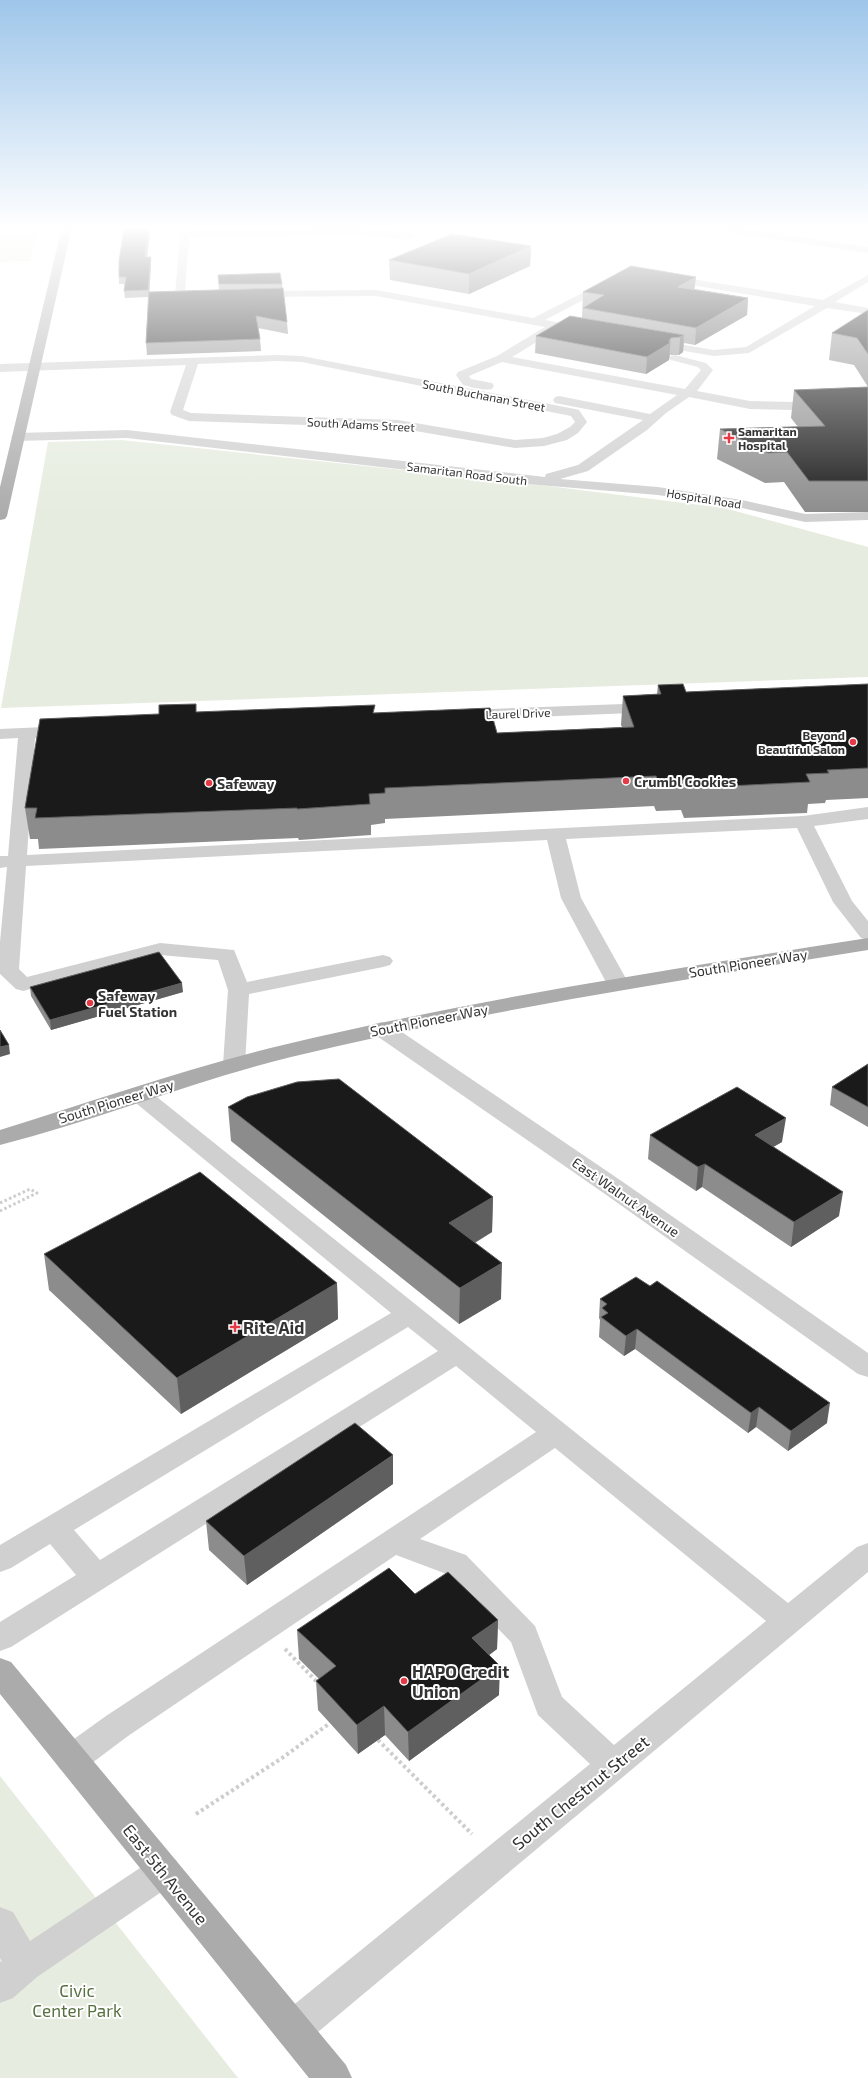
<svg xmlns="http://www.w3.org/2000/svg" width="868" height="2078" font-family="'Exo 2',sans-serif">
<style>
.green{fill:#e6ecdf}
.lines{fill:none;stroke-linecap:round;stroke-linejoin:round}
.path-far1{stroke:#cdcdcd;stroke-width:3;stroke-dasharray:2.5 2.5;stroke-linecap:butt}
.path{stroke:#cdcdcd;stroke-width:4;stroke-dasharray:3 3;stroke-linecap:butt}
.minor{fill:#d0d0d0;fill-rule:evenodd}
.major{fill:#ababab;fill-rule:evenodd}
.wall{fill:#8c8c8c}
.shaded-wall{fill:#5f5f5f}
.building{fill:#1a1a1a;stroke:#5f5f5f}
.poi-dot{fill:#e63946;stroke:#fff;stroke-width:1.5}
.labels{text-anchor:middle;dominant-baseline:central;stroke-width:4;stroke-linejoin:round;paint-order:stroke}
.far-street-label{font-size:12px;fill:#333;stroke:#fff}
.far-poi-label{font-size:12px;font-weight:bold;fill:#333;stroke:#fff;text-anchor:start}
.poi-label{font-size:14px;font-weight:bold;fill:#333;stroke:#fff;text-anchor:start}
.street-label{font-size:14px;fill:#333;stroke:#fff}
.near-poi-label{font-size:17px;font-weight:bold;fill:#333;stroke:#fff;text-anchor:start}
.near-street-label{font-size:17px;fill:#333;stroke:#fff}
.near-park-label{font-size:17px;fill:#56703f;stroke:#fff}
</style>
<rect width="100%" height="100%" fill="#fff"/>
<!-- green -->
<path class="green" d="M0,227H40L30,261L0,262Z
M121,440L516,482L724,508L868,547V677L1,708L48,442Z
M0,1776L238,2078H0Z"/>
<g class="lines">
<!-- path-far1 -->
<path class="path-far1" d="M0,1203L30,1189L37,1193L0,1211"/>
<!-- path -->
<path class="path" d="M285,1649L319,1684
M378,1740L472,1834
M196,1814L282,1758L330,1723"/>
<!-- minor -->
<path class="minor" d="M181,227H189L190,231L358,228L412,233L417,236L410,240L358,234L189,237L185,291L211,294L212,296L211,298L207,299L180,297L175,294Z
M709,227H730L868,247V253L714,230Z
M666,275L823,300L868,275V282L835,302L868,308V314L827,308L749,353L714,356L655,346L651,345L649,343L651,341L655,340L714,350L746,347L815,306L662,280L661,278L662,276Z
M610,279L615,282L614,284L545,320L587,328L589,330L587,332L558,329L512,357L685,389L701,370L698,367L671,360L669,358L671,356L675,355L706,363L713,370L697,391L750,401L794,402L836,406L857,405L859,397L868,396V411L836,414L794,410L750,409L689,397L666,413L647,430L588,471L560,479L658,487L742,500L805,514L868,512V520L805,522L742,508L658,495L539,485L127,438L17,441L11,437L17,433L127,430L545,477L546,474L578,465L643,420L555,403L553,400L555,397L559,396L650,414L677,395L502,362L469,376L471,379L492,383L494,386L492,389C483,391 472,387 463,385L456,375L458,372L497,356L545,327L376,296L253,297L248,294L253,291L376,290L533,318Z
M278,355L302,356L575,409L579,410L587,422L578,433L567,440L544,446L515,448L398,428L189,421L172,415L170,412L186,365L0,372V364ZM278,361L302,362L571,416L575,422L570,427L557,434L543,438L515,440L398,420L191,413L183,410L198,364Z
M651,703L657,704L659,708L657,712L462,720L456,719L453,715L456,711L462,710Z
M67,726L73,727L76,731L73,735L35,738L27,855L803,816L868,807V819L814,826L852,901L868,921V940L861,938L833,902L797,828L566,839L581,898L629,984L625,988L618,990L611,988L607,984L561,898L547,840L26,866L19,969L27,977L160,943L234,950L247,982L383,955L390,957L393,961L390,965L383,967L249,994L245,1065L242,1070L234,1072L226,1070L223,1065L228,990L218,960L160,955L23,991L16,989L0,974V942L7,867L0,868V856H8L18,738L0,739V729Z
M382,1022L390,1024L623,1182L868,1353V1377L858,1374L605,1194L374,1034L371,1029L374,1024Z
M139,1087L147,1089L788,1603L857,1547L868,1543V1572L306,2042L293,2047L280,2042L274,2029L280,2016L590,1764L538,1715L511,1642L444,1573L396,1555L128,1736L84,1769L72,1774L60,1769L55,1759L60,1749L106,1716L536,1432L456,1366L11,1647L0,1651V1622L76,1575L50,1544L11,1568L0,1572V1545L391,1313L131,1099L128,1094L131,1089ZM408,1327L438,1351L100,1560L74,1530ZM555,1448L766,1621L614,1745L562,1697L535,1626L466,1555L420,1539Z
M164,1855L176,1860L181,1871L176,1882L37,1977L13,1998L0,2003V1962L2,1961L0,1958V1907L13,1912L30,1941L152,1860Z"/>
<!-- major -->
<path class="major" d="M62,227H72L7,516L5,519L0,520V487Z
M868,938V950C675,981 481,1011 291,1057C193,1081 98,1120 0,1145V1130C94,1101 187,1068 283,1045C476,999 672,969 868,938Z
M0,1658L11,1662L346,2065L352,2078H309L0,1694Z"/>
</g>
<!-- wall -->
<path class="wall" d="M150,234L147,257L151,264L149,292L219,290L218,275L282,284L287,322L288,334L258,328L260,339L261,351L147,355L146,343L148,297L125,298L124,291L125,284H119V277Z
M531,246L530,266L469,294L390,280L389,260Z
M695,289L748,298L747,315L695,345L684,343L683,352L679,355H670L669,360L646,374L535,353L536,336L582,318L583,292Z
M868,310V387L854,365L829,360L832,333Z
M868,387V512H805L784,482L765,483L717,459L720,429L798,427L791,418L794,390Z
M868,684V798L826,800L825,803L808,804L807,813L684,818L681,810L656,811L654,806L385,819V823L371,825V835L299,840L298,838L39,849L38,839H30L25,808L159,714L196,712L375,713L497,733L622,727L621,725L623,696L657,694L658,685L686,692Z
M30,987L183,992L51,1030L31,996Z
M868,1064V1127L830,1105L832,1087Z
M228,1107L493,1197L492,1232L475,1243L501,1299L459,1324L231,1141Z
M650,1135L782,1142L773,1147L839,1216L791,1247L702,1187L696,1191L648,1159Z
M44,1254L337,1283L338,1319L181,1414L49,1290Z
M600,1299L827,1423L788,1451L756,1427L748,1433L635,1349L624,1356L599,1337L600,1320L599,1318Z
M393,1484L247,1585L209,1550L206,1521Z
M415,1594L498,1620L497,1649L489,1655L499,1695L409,1761L385,1735L358,1754L318,1710L316,1681L319,1679L299,1659L297,1630Z"/>
<!-- shaded-wall -->
<path class="shaded-wall" d="M149,228L150,234L146,264L145,257Z
M531,246L530,266L469,294V274Z
M151,257V264L149,297L148,290Z
M696,277L694,293L678,287Z
M748,298L747,315L695,345L696,328Z
M684,335L683,352L679,355L680,337Z
M671,338L669,360L646,374L647,357L669,341Z
M182,983L183,992L51,1030L50,1020Z
M9,1045L10,1054L0,1057V1047Z
M786,1118L782,1142L752,1159L755,1135Z
M705,1164L702,1187L696,1191L698,1167Z
M843,1192L839,1216L791,1247L794,1222Z
M493,1197L492,1232L449,1258V1223Z
M502,1263L501,1299L459,1324L460,1288Z
M337,1283L338,1319L181,1414L177,1378Z
M637,1329L635,1349L624,1356L626,1336Z
M830,1403L827,1423L788,1451L791,1431Z
M759,1407L756,1427L748,1433L751,1413Z
M393,1455V1484L247,1585L244,1556Z
M498,1620L497,1649L472,1668V1638Z
M500,1666L499,1695L409,1761L408,1732Z
M384,1706L385,1735L358,1754L357,1725Z"/>
<!-- building -->
<path class="building" d="M124,228H149L145,257H151L148,290L124,291L126,277H119V261Z
M452,234L531,246L469,274L389,260Z
M631,266L696,277L678,287L748,298L696,328L583,308L604,295L583,292Z
M280,273L282,284H219L218,275Z
M283,288L287,322L256,316L260,339L146,343L149,292Z
M868,310V354L857,338L832,333Z
M570,316L684,335L680,337L671,338L669,341L670,343L647,357L536,336Z
M868,387V481H809L787,452L768,453L720,429L825,426L794,390Z
M683,684L686,692L868,684V768L827,770L829,773L806,774L810,782L687,788L684,780L658,781L656,776L385,788V793L369,794L370,804L297,809V808L35,818L37,808H25L40,719L159,714V705L196,704V712L375,705L373,713L490,708L497,733L634,727L623,696L661,694L658,685Z
M159,952L182,983L50,1020L30,987Z
M0,1030L9,1045L0,1047Z
M868,1064V1107L832,1087Z
M339,1079L493,1197L449,1223L502,1263L460,1288L228,1107L247,1097L297,1082Z
M737,1087L786,1118L755,1135L843,1192L794,1222L705,1164L698,1167L650,1135Z
M200,1172L337,1283L177,1378L44,1254Z
M636,1277L650,1286L657,1281L830,1403L791,1431L759,1407L751,1413L637,1329L626,1336L601,1317L608,1313L602,1308L607,1304L600,1299Z
M355,1423L393,1455L244,1556L206,1521Z
M389,1568L415,1594L448,1572L498,1620L472,1638L500,1666L408,1732L384,1706L357,1725L316,1681L336,1666L297,1630Z"/>
<!-- sky -->
<linearGradient id="sky" x2="0" y2="1"><stop stop-color="#9ec6ea"/><stop offset="0.44" stop-color="#fff"/><stop offset="1" stop-color="#fff" stop-opacity="0"/></linearGradient>
<rect width="868" height="517" fill="url(#sky)"/>
<!-- markers -->
<g class="poi-dot">
<path d="M727 432h4v4h4v4h-4v4h-4v-4h-4v-4h4z"/>
<circle cx="853" cy="742" r="4"/>
<circle cx="626" cy="781" r="4"/>
<circle cx="209" cy="783" r="4"/>
<circle cx="90" cy="1003" r="4"/>
<path d="M233 1321h4v4h4v4h-4v4h-4v-4h-4v-4h4z"/>
<circle cx="404" cy="1681" r="4"/>
</g>
<g class="labels">
<!-- far-street labels -->
<g class="far-street-label">
<text transform="translate(484 395) rotate(11)">South Buchanan Street</text>
<text transform="translate(361 424) rotate(3)">South Adams Street</text>
<text transform="translate(467 473) rotate(7)">Samaritan Road South</text>
<text transform="translate(704 498) rotate(9)">Hospital Road</text>
<text transform="translate(518 713) rotate(-2)">Laurel Drive</text>
</g>
<!-- far-poi labels -->
<g class="far-poi-label">
<text x="738" y="431">Samaritan<tspan x="738" dy="14">Hospital</tspan></text>
<text x="845" y="735" text-anchor="end">Beyond<tspan x="845" dy="14">Beautiful Salon</tspan></text>
</g>
<!-- poi labels -->
<g class="poi-label">
<text x="634" y="781">Crumbl Cookies</text>
<text x="217" y="783">Safeway</text>
<text x="98" y="995">Safeway<tspan x="98" dy="16">Fuel Station</tspan></text>
</g>
<!-- street labels -->
<g class="street-label">
<text transform="translate(748 963) rotate(-9)">South Pioneer Way</text>
<text transform="translate(429 1020) rotate(-11)">South Pioneer Way</text>
<text transform="translate(116 1101) rotate(-17)">South Pioneer Way</text>
<text transform="translate(626 1197) rotate(35)">East Walnut Avenue</text>
</g>
<!-- near-poi labels -->
<g class="near-poi-label">
<text x="243" y="1327">Rite Aid</text>
<text x="412" y="1671">HAPO Credit<tspan x="412" dy="20">Union</tspan></text>
</g>
<!-- near-street labels -->
<g class="near-street-label">
<text transform="translate(580 1792) rotate(-39)">South Chestnut Street</text>
<text transform="translate(166 1874) rotate(51)">East 5th Avenue</text>
</g>
<!-- near-park labels -->
<g class="near-park-label">
<text x="77" y="1990">Civic<tspan x="77" dy="20">Center Park</tspan></text>
</g>
</g>
</svg>
